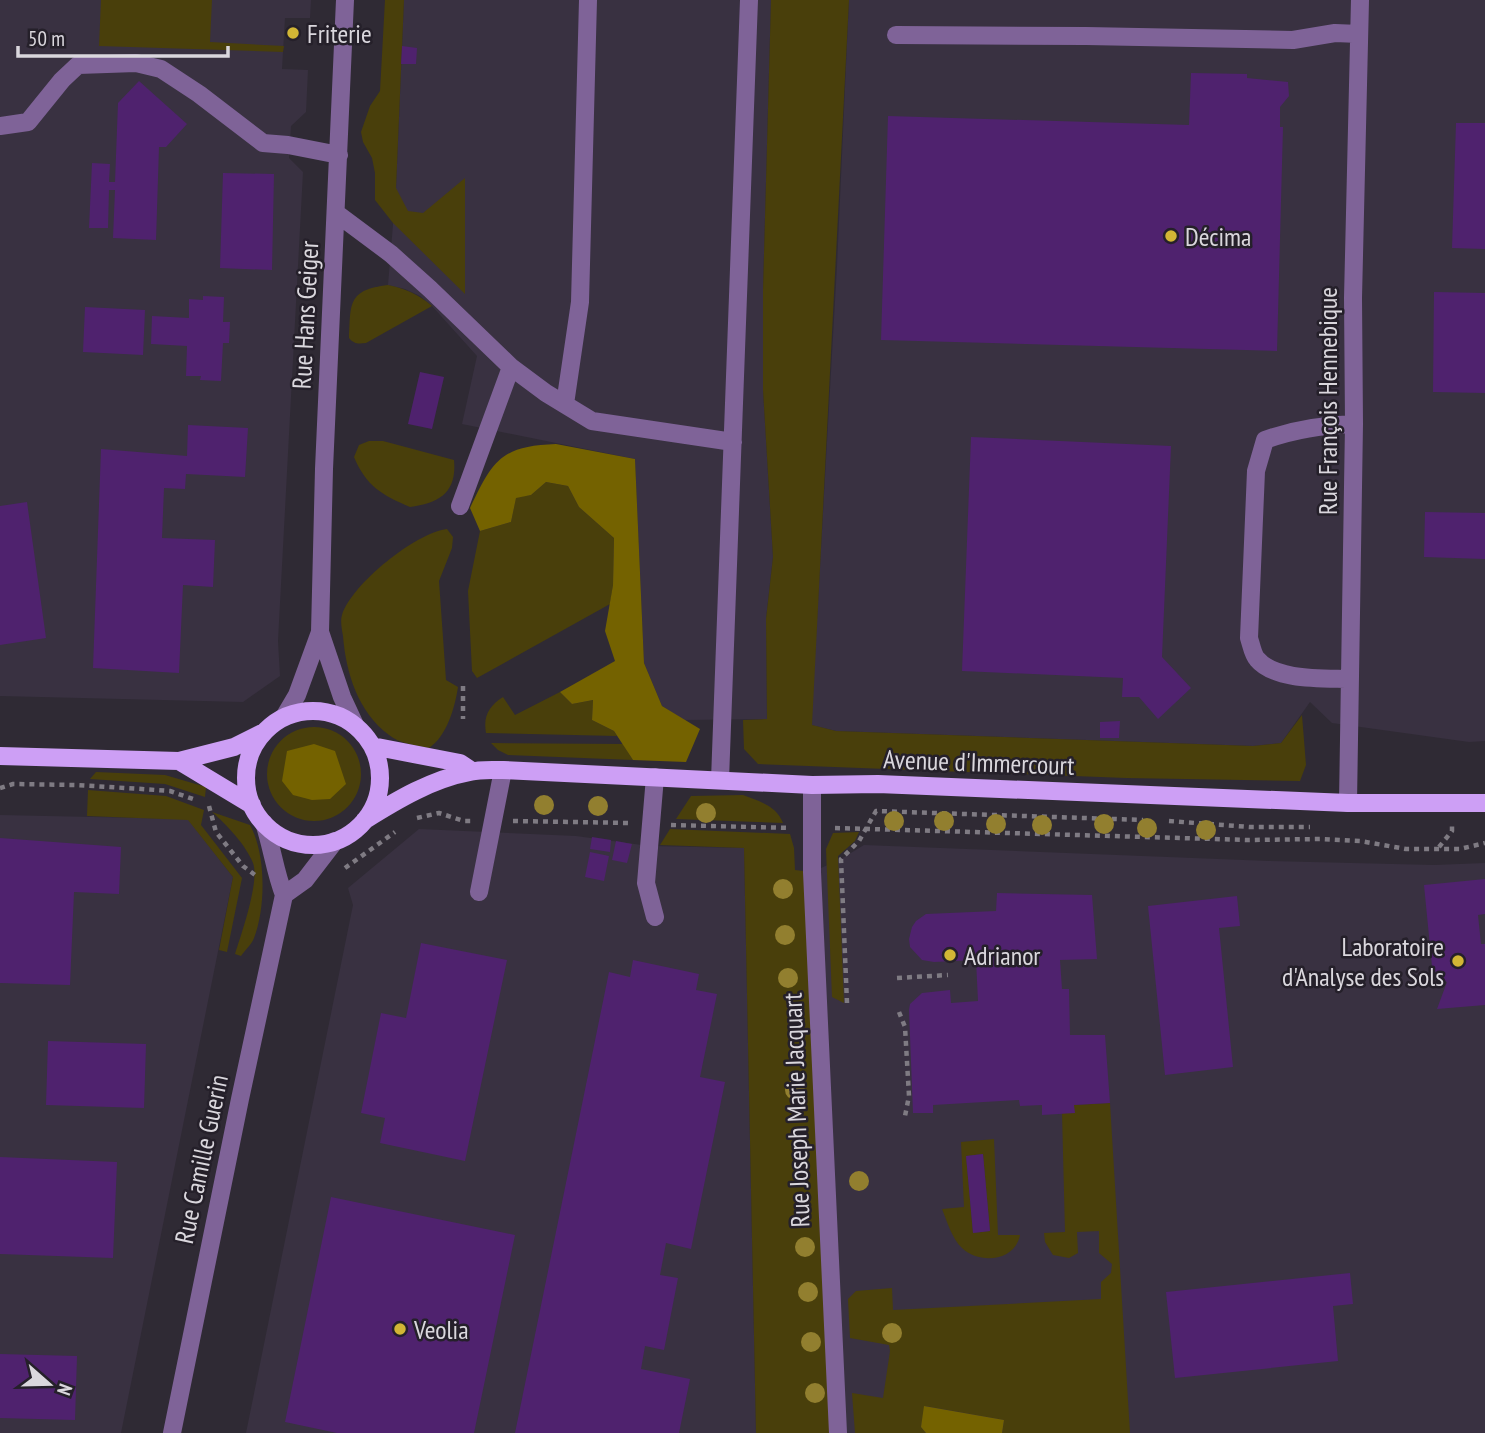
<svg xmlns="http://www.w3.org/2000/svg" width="1485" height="1433" font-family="'PT Sans Narrow',sans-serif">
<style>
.built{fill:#393141}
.green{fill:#493f0b;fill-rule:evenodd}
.forest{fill:#746200}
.building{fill:#4f226e}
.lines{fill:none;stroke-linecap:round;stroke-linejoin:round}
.path{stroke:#7f7b83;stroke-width:4.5;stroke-dasharray:5 5;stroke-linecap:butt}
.minor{stroke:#7f6398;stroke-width:18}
.major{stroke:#cd9ff5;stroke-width:18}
.tree{fill:#927f2f}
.poi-dot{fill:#d2b635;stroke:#25202a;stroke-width:2.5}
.labels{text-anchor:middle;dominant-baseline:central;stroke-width:5;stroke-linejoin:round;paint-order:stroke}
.poi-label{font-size:26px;fill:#dad7dd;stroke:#25202a;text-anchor:start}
.street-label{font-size:26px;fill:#dad7dd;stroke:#25202a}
</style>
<rect width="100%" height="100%" fill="#2f2a34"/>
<!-- built -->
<path class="built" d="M0,0H311L310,18H285L282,69L308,70L306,112L291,126L289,158L303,172L278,641L280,676L243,702L0,696Z
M404,0H771L763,290V390L773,557L766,619L767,719L684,720L662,706L644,663L635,459L462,424L477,356L432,306L420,296L405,289L388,285L396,188Z
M849,0H1485V741L1469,742L1332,723L1310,702L1281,743L1253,746L836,731L811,725L837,266Z
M0,815L188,819L233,877L121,1433H0Z
M419,829L576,836L649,846L744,848L756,1433H246L353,905L348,888Z
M864,845L1269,861L1434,865L1485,863V1433H838L812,872L841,859Z"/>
<!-- green -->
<path class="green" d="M101,0H212L210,42L284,46L283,52L99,46Z
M385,0H404L396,188L408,211L423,213L465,178V294L393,223L375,200V173L372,158L363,142L361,132L370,106L380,91Z
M771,0H849L812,725L836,731L1253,746L1281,743L1302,715L1306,765L1300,781L1126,778L758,764L744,749L743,720L767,719L766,619L773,557L763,390V290Z
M388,285C406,289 418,294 432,306L366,343C358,344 354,344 349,338C351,304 347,290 388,285Z
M369,441H383L454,460C457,492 440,503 410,507C382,495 366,486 354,457L359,445Z
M546,482L568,486L579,507L614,538L613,585L610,604L477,678L472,671L468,591L480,531L511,522L516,497L531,495Z
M447,529L453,537L452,548L439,581L446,680L458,687C455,707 447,736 429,748C416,745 400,744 389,735C358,712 346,673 343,636C342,630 340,621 342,615C352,584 415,533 447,529Z
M560,692L572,704L593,700L592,720L614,731L617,736L486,733C483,716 489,706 503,697L515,715Z
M267 774a47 47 0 1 1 94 0a47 47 0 1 1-94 0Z
M491,743L623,744L633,760L508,755L498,750Z
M96,772L165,775L206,787L205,797L165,784L90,779Z
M88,790L166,796L204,810L201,825L242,878L227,952L219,950L233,877L188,820L87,816Z
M743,795C759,801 777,806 783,823L676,819L691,796Z
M212,812L250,825C266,854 266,907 254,938C252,944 245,950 241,956L235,954C241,935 260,881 253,863C246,845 226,824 212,812Z
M670,829L790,834L794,848L795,870L812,872L838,1433H756L744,848L660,845Z
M859,832L855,841L838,856L844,1003L832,997L826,849L833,833Z
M1110,1103L1130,1433H1002L1004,1420L925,1406L921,1427L926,1433H855L852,1393L883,1398L890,1351L889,1345L850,1338L848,1299L856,1291L892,1288L893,1310L1101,1299V1282L1111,1273L1112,1264L1099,1253V1231L1077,1232L1078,1253L1069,1258L1053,1255L1045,1242L1044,1233L1065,1232L1062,1113H1074V1105Z
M994,1139L998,1235H1020C1015,1261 980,1265 962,1248C952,1239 947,1221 942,1209L964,1207L961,1142ZM983,1154L990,1231L973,1233L966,1156Z"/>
<!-- forest -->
<path class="forest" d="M556,444L635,459L644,663L662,706L700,729L686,762L633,760L614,731L592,720L593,700L572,704L560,692L615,661L605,631L613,585L614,538L579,507L568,486L546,482L531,495L516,498L511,522L480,531L470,508C493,460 501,446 556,444Z
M314,744L335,751L346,784L330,799L312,800L293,795L282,781L287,751Z
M924,1406L1004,1420L1002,1433H926L921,1427Z"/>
<!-- building -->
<path class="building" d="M402,46L417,48L416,64H401Z
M1191,73L1247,74V78L1288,82L1289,96L1280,107V127H1283L1277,351L881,340L888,116L1189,125Z
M139,81L187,124L166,147H159L156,240L113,238L115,190H109L108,228H89L92,163L110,164L109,182H115L118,103Z
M1456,123H1485V249L1452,248Z
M223,173L274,174L272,270L220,268Z
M1434,292L1485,293V393L1433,392Z
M203,296L224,297L223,322H230L229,343H223L221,381L200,380L201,376H186L187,346L151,344L152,316L189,318V299L203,300Z
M85,307L145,310L143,355L83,352Z
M420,372L444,377L432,429L408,424Z
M188,425L248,428L245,477L186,474L185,489L164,488L162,538L215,540L213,587L183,585L179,673L93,668L101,449L187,456Z
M971,437L1171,446L1162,657L1191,688L1158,719L1139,697H1122L1123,678L962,671Z
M27,502L46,638L0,645V506Z
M1425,512L1485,513V559L1424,557Z
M1120,721L1119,738H1100V722Z
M592,837L611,840L610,852L590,849Z
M0,838L121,847L119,894L74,892L70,985L0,983Z
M616,841L632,844L627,863L612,860Z
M590,852L609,856L604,881L585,877Z
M1485,879V914L1478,915L1481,944H1485V1005L1437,1009L1447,982L1433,977L1424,885Z
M997,893L1092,895L1097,959L1060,960L1062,989H1069L1070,1035H1105L1110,1103L1074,1105L1075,1113L1042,1115V1105L1020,1106L1019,1100L933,1105V1113H913L909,1010L910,1004L922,993L950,990L951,1003L978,1001L976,960L934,962L922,960L910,947L909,939L912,927L916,921L926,914L996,911Z
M1237,896L1240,926L1219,928L1233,1067L1165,1075L1148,906Z
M421,943L507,960L465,1161L380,1143L385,1118L361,1113L381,1013L406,1018Z
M633,960L699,974L696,990L717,994L700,1077L725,1082L691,1249L666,1243L660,1275L678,1278L664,1350L645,1346L641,1369L690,1379L679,1433H515L609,972L630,977Z
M48,1041L146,1044L144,1108L46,1105Z
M983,1154L990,1231L973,1233L966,1156Z
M0,1157L117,1162L113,1258L0,1254Z
M331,1197L515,1235L474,1433H337L285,1422Z
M1350,1273L1353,1304L1333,1306L1338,1361L1175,1378L1166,1292Z
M0,1354L77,1356L75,1420L0,1418Z"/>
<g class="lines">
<!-- path -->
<path class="path" d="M463,686V719
M0,788L13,784L76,785L142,789L170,791L196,800
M209,806L216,832L243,866L255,875
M417,818L439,813L464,821H473
M513,821L630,823
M1169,821L1249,827H1310
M671,825L791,828
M835,828L1249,840L1320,839L1360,841L1406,849H1460L1485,843
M1439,847L1452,831V825
M345,868L395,832
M897,978L948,975
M847,1003L841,859L859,841L876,811L1143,820
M899,1012L905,1027L909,1096L905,1116"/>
<!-- minor -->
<path class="minor" d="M896,35L1086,36L1293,40L1335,33L1359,34
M0,126L28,122L62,80L78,65L136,63L161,69L199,94L263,143L288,145L339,155
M336,213L391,254L430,289L511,367L460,506
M511,367L546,393L592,421L733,442
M565,404L580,302L588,0
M320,632L342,697L355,725
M1350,679C1324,678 1275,681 1257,659C1253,655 1251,644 1249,638L1256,471L1265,440C1295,429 1323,425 1354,424
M284,717L297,695L320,632L324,469L345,0
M720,780L749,0
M812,785V872L838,1433
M1348,803L1354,424L1353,298L1360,0
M479,892L503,770
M284,895L305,880L335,841
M655,917L646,883L655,777
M172,1433L240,1099L284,895C275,872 272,847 264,823"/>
<!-- major -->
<path class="major" d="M246 778a67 67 0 1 1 134 0a67 67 0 1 1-134 0Z
M372,746L460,763L472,771
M0,756L179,761L234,747L262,733
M179,761L252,805
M365,820C397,800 432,779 470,772C480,769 492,770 503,770L812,785L878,784L1348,803H1485"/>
</g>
<!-- trees -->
<g class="tree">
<circle cx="544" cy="805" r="10"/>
<circle cx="598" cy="806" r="10"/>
<circle cx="706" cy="813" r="10"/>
<circle cx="894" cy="821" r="10"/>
<circle cx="944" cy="821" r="10"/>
<circle cx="996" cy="824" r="10"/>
<circle cx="1104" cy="824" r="10"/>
<circle cx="1042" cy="825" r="10"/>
<circle cx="1147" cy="828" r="10"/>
<circle cx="1206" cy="830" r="10"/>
<circle cx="783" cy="889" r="10"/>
<circle cx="785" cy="935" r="10"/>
<circle cx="788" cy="978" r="10"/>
<circle cx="795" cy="1090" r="10"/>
<circle cx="859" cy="1181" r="10"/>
<circle cx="805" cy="1247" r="10"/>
<circle cx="808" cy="1292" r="10"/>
<circle cx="892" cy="1333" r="10"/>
<circle cx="811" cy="1342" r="10"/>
<circle cx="815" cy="1393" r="10"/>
</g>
<!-- markers -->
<g class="poi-dot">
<circle cx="293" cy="33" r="7"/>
<circle cx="1171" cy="236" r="7"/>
<circle cx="950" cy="955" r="7"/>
<circle cx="1458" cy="961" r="7"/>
<circle cx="400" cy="1329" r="7"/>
</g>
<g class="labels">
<!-- poi labels -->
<g class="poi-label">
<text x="307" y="33">Friterie</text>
<text x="1185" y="236">Décima</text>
<text x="1444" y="946" text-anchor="end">Laboratoire<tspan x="1444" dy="30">d'Analyse des Sols</tspan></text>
<text x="964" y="955">Adrianor</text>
<text x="414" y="1329">Veolia</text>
</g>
<!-- street labels -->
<g class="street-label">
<text transform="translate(305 315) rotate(-87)">Rue Hans Geiger</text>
<text transform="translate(1327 401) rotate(-90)">Rue François Hennebique</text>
<text transform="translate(979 762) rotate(2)">Avenue d'Immercourt</text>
<text transform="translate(796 1110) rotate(-92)">Rue Joseph Marie Jacquart</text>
<text transform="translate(201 1159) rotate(-78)">Rue Camille Guerin</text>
</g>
</g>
<!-- north arrow -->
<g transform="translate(49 1384) rotate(110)" stroke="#25202a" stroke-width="5" paint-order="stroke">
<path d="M0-5L12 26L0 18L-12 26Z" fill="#dad7dd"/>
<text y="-10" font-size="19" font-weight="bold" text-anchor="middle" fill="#dad7dd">N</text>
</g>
<!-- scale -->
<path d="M18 46v10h210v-10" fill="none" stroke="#dad7dd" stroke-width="3.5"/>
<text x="28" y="46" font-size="21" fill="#dad7dd" stroke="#25202a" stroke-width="5" paint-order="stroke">50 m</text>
</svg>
